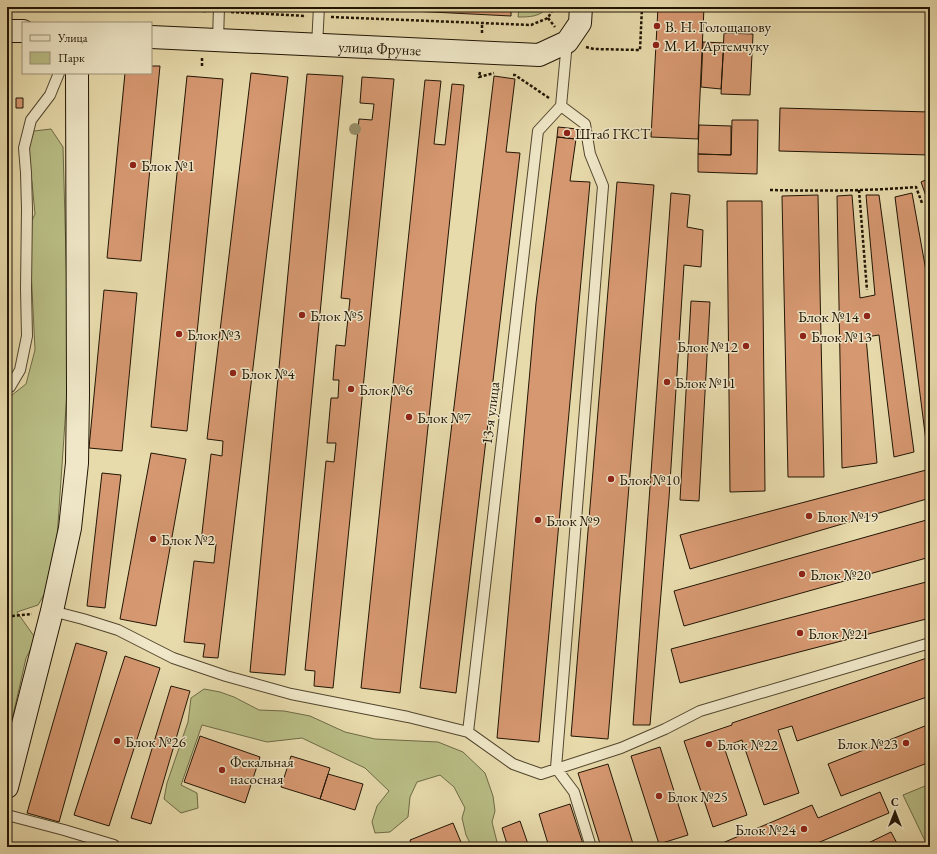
<svg xmlns="http://www.w3.org/2000/svg" width="937" height="854" font-family="'EB Garamond',serif">
<style>
.green{fill:#b9be86;stroke:#6d6a45}
.building{fill:#d69871;stroke:#211504}
.lines{fill:none;stroke-linecap:round;stroke-linejoin:round}
.lane-casing{stroke:#52462e;stroke-width:12}
.secondary-casing{stroke:#211504;stroke-width:24}
.path{stroke:#211504;stroke-width:2.5;stroke-dasharray:3 2;stroke-linecap:butt}
.lane{stroke:#efe7c8;stroke-width:10}
.secondary{stroke:#efe7c8;stroke-width:22}
.tree{fill:#978e68}
.poi-dot{fill:#8f2418;stroke:#efe7c8;stroke-width:1.5}
.labels{text-anchor:middle;dominant-baseline:central;stroke-width:3;stroke-linejoin:round;paint-order:stroke}
.poi-label{font-size:15px;fill:#211504;stroke:#efe7c8;text-anchor:start}
.street-label{font-size:15px;fill:#211504;stroke:#efe7c8}
</style>
<rect width="100%" height="100%" fill="#e7daab"/>
<filter id="stains"><feTurbulence type="fractalNoise" baseFrequency=".005" numOctaves="4"/><feColorMatrix values="0 0 0 0 .2 0 0 0 0 .09 0 0 0 0 .02 0 0 0 .5 -.17"/></filter>
<radialGradient id="worn" r=".72"><stop offset=".6" stop-color="#630" stop-opacity="0"/><stop offset="1" stop-color="#630" stop-opacity=".3"/></radialGradient>
<!-- green -->
<path class="green" d="M519,7H547C541,17 529,17 518,17Z
M51,129L63,147L69,363L56,553L49,586L38,605L17,612L36,639L26,658L10,729L7,740V399L26,384L35,350L31,269L26,233L35,214L32,182L27,153L34,131Z
M204,689L220,692L234,697L259,710L284,711L310,716L345,732L375,739L438,742L463,752L485,773L493,796L495,811L492,822L498,846L496,847H472L466,835L462,818L465,808L454,787L440,775L417,782L410,797L408,817L390,832L375,833L372,822L377,806L389,791L365,768L302,738L267,742L202,725L181,785L197,793L198,808L181,813L164,799L167,783L188,722L191,698Z
M930,784V847H928L903,795Z"/>
<!-- building -->
<path class="building" d="M332,7H511V16Z
M658,7H704L698,139L651,137Z
M724,33L753,34L750,95L721,94Z
M703,42L724,43L721,89L701,87Z
M151,66H160L141,261L107,258L125,73H151Z
M251,73L288,77L218,658L203,657L205,644L184,642L194,561L214,563L216,544L201,542L211,454L222,456L223,441L207,439Z
M307,74L343,76L285,675L250,672Z
M187,76L223,79L187,431L151,427Z
M494,76L515,79L506,152L520,153L456,693L420,688Z
M362,77L394,79L333,688L314,686L315,671L305,670L326,461L334,462L336,443H327L331,398H338L339,380H333L336,345L345,346L350,299L341,298L359,119L372,120L374,104L360,103Z
M425,80L441,81L434,144L445,145L452,84L464,85L400,693L361,688Z
M16,98H23V108H16Z
M780,108L930,112V155L779,151Z
M732,120H758L757,174L698,172V154L731,155Z
M699,125L731,126V155L698,154Z
M558,127L577,129L576,139L557,137Z
M557,137L576,139L570,181L590,182L539,742L497,738L536,303Z
M930,178V195L926,196L921,182Z
M617,182L654,185L608,739L571,736Z
M671,193L690,195L687,227L703,230L701,267L684,265L669,498L650,725H633Z
M912,193L930,293V448L927,449L895,197Z
M818,195L824,477H788L782,196Z
M852,195L860,298L875,295L866,195H879L914,452L894,457L879,335L866,337L877,463L842,468L837,196Z
M727,201H762L765,491L730,492Z
M104,290L137,293L122,451L89,448Z
M691,301L710,302L699,501L680,500Z
M151,453L186,459L156,626L120,619Z
M930,469V498L690,569L680,535Z
M102,473L121,475L105,608L87,606Z
M930,519V557L684,626L674,591Z
M930,581V618L680,683L671,649Z
M76,643L107,652L59,822L27,813Z
M125,656L160,668L109,826L74,815Z
M930,657V696L797,741L792,726L778,730L799,793L764,805L742,740L724,747L747,815L713,827L684,741L732,725V723Z
M171,686L190,691L151,824L131,818Z
M930,724V762L841,796L828,764Z
M200,736L260,757L245,803L184,782Z
M660,747L688,835L659,844L631,756Z
M291,756L330,768L320,799L281,787Z
M608,764L634,847H601L578,773Z
M328,774L363,784L355,810L320,799Z
M880,792L889,813L808,847H713L812,805L818,818Z
M570,804L584,847H549L539,814Z
M520,821L529,847H508L502,828Z
M453,823L463,847H412L410,840Z
M891,832L899,847H860Z"/>
<g class="lines">
<defs>
<path id="lane" d="M218,40L219,7
M567,42L561,106L585,124L590,154L603,186L556,768L574,792L591,847
M317,45L319,7
M7,388L10,387L20,370L27,336L26,289L27,209L26,173L24,148L31,120L50,95L59,73
M52,611L83,619L118,630L173,658L226,676L291,694L408,717L468,732L513,764L541,774L621,748L665,729L700,711L930,643
M468,732L538,131L561,106
M7,815L64,830L114,845"/>
<g id="secondary">
<path d="M7,31H23"/>
<path id="s1" d="M151,37L539,55L567,42L580,23L581,7"/>
<path d="M7,787L52,611L70,528L77,463L78,394L77,73"/>
</g>
</defs>
<!-- lane casing -->
<use href="#lane" class="lane-casing"/>
<!-- secondary casing -->
<use href="#secondary" class="secondary-casing"/>
<!-- path -->
<path class="path" d="M103,7L206,11
M231,12L306,16
M331,17L531,25L548,18L554,7
M548,18L555,27
M482,33V23
M586,47L594,49L640,50L642,7
M202,66V58
M480,72L479,77L494,73
M513,75H515L549,98
M770,190C819,191 868,191 916,187L922,203
M859,190L867,290
M7,615L12,616L32,614"/>
<!-- lane -->
<use href="#lane" class="lane"/>
<!-- secondary -->
<use href="#secondary" class="secondary"/>
</g>
<!-- trees -->
<circle class="tree" cx="355" cy="129" r="6"/>
<!-- markers -->
<g class="poi-dot">
<circle cx="657" cy="26" r="4"/>
<circle cx="656" cy="45" r="4"/>
<circle cx="567" cy="133" r="4"/>
<circle cx="133" cy="165" r="4"/>
<circle cx="302" cy="315" r="4"/>
<circle cx="867" cy="316" r="4"/>
<circle cx="179" cy="334" r="4"/>
<circle cx="803" cy="336" r="4"/>
<circle cx="746" cy="346" r="4"/>
<circle cx="233" cy="373" r="4"/>
<circle cx="667" cy="382" r="4"/>
<circle cx="351" cy="389" r="4"/>
<circle cx="409" cy="417" r="4"/>
<circle cx="611" cy="479" r="4"/>
<circle cx="809" cy="516" r="4"/>
<circle cx="538" cy="520" r="4"/>
<circle cx="153" cy="539" r="4"/>
<circle cx="802" cy="574" r="4"/>
<circle cx="800" cy="633" r="4"/>
<circle cx="117" cy="741" r="4"/>
<circle cx="906" cy="743" r="4"/>
<circle cx="709" cy="744" r="4"/>
<circle cx="222" cy="770" r="4"/>
<circle cx="659" cy="796" r="4"/>
<circle cx="804" cy="829" r="4"/>
</g>
<g class="labels">
<!-- poi labels -->
<g class="poi-label">
<text x="665" y="26">В. Н. Голощапову</text>
<text x="664" y="45">М. И. Артемчуку</text>
<text x="575" y="133">Штаб ГКСТ</text>
<text x="141" y="165">Блок №1</text>
<text x="310" y="315">Блок №5</text>
<text x="859" y="316" text-anchor="end">Блок №14</text>
<text x="187" y="334">Блок №3</text>
<text x="811" y="336">Блок №13</text>
<text x="738" y="346" text-anchor="end">Блок №12</text>
<text x="241" y="373">Блок №4</text>
<text x="675" y="382">Блок №11</text>
<text x="359" y="389">Блок №6</text>
<text x="417" y="417">Блок №7</text>
<text x="619" y="479">Блок №10</text>
<text x="817" y="516">Блок №19</text>
<text x="546" y="520">Блок №9</text>
<text x="161" y="539">Блок №2</text>
<text x="810" y="574">Блок №20</text>
<text x="808" y="633">Блок №21</text>
<text x="125" y="741">Блок №26</text>
<text x="898" y="743" text-anchor="end">Блок №23</text>
<text x="717" y="744">Блок №22</text>
<text x="230" y="761">Фекальная<tspan x="230" dy="17">насосная</tspan></text>
<text x="667" y="796">Блок №25</text>
<text x="796" y="829" text-anchor="end">Блок №24</text>
</g>
<!-- street labels -->
<g class="street-label">
<text stroke="none"><textPath href="#s1" startOffset="229">улица Фрунзе</textPath></text>
<text transform="translate(490 413) rotate(-83)">13-я улица</text>
</g>
</g>
<!-- margin -->
<rect width="937" height="854" fill="none" stroke="#e7daab" stroke-width="24"/>
<rect x="8" y="8" width="921" height="838" fill="none" stroke="#211504" stroke-width="2"/>
<rect x="12" y="12" width="913" height="830" fill="none" stroke="#211504"/>
<!-- legend -->
<rect x="22" y="22" width="130" height="52" fill="#efe7c8" stroke="#9d937a"/>
<rect x="30" y="35" width="20" height="6" fill="#efe7c8" stroke="#9d937a"/>
<text x="58" y="42" font-size="12" fill="#211504">Улица</text>
<rect x="30" y="52" width="20" height="12" fill="#b9be86" stroke="#9d937a"/>
<text x="58" y="62" font-size="12" fill="#211504">Парк</text>
<!-- north arrow -->
<g transform="translate(895 812)" stroke="#efe7c8" stroke-width="3" paint-order="stroke">
<path d="M0-3L7 15L0 10L-7 15Z" fill="#211504"/>
<text y="-6" font-size="11" font-weight="bold" text-anchor="middle" fill="#211504">С</text>
</g>
<rect width="100%" height="100%" filter="url(#stains)"/>
<rect width="100%" height="100%" fill="url(#worn)"/>
</svg>
